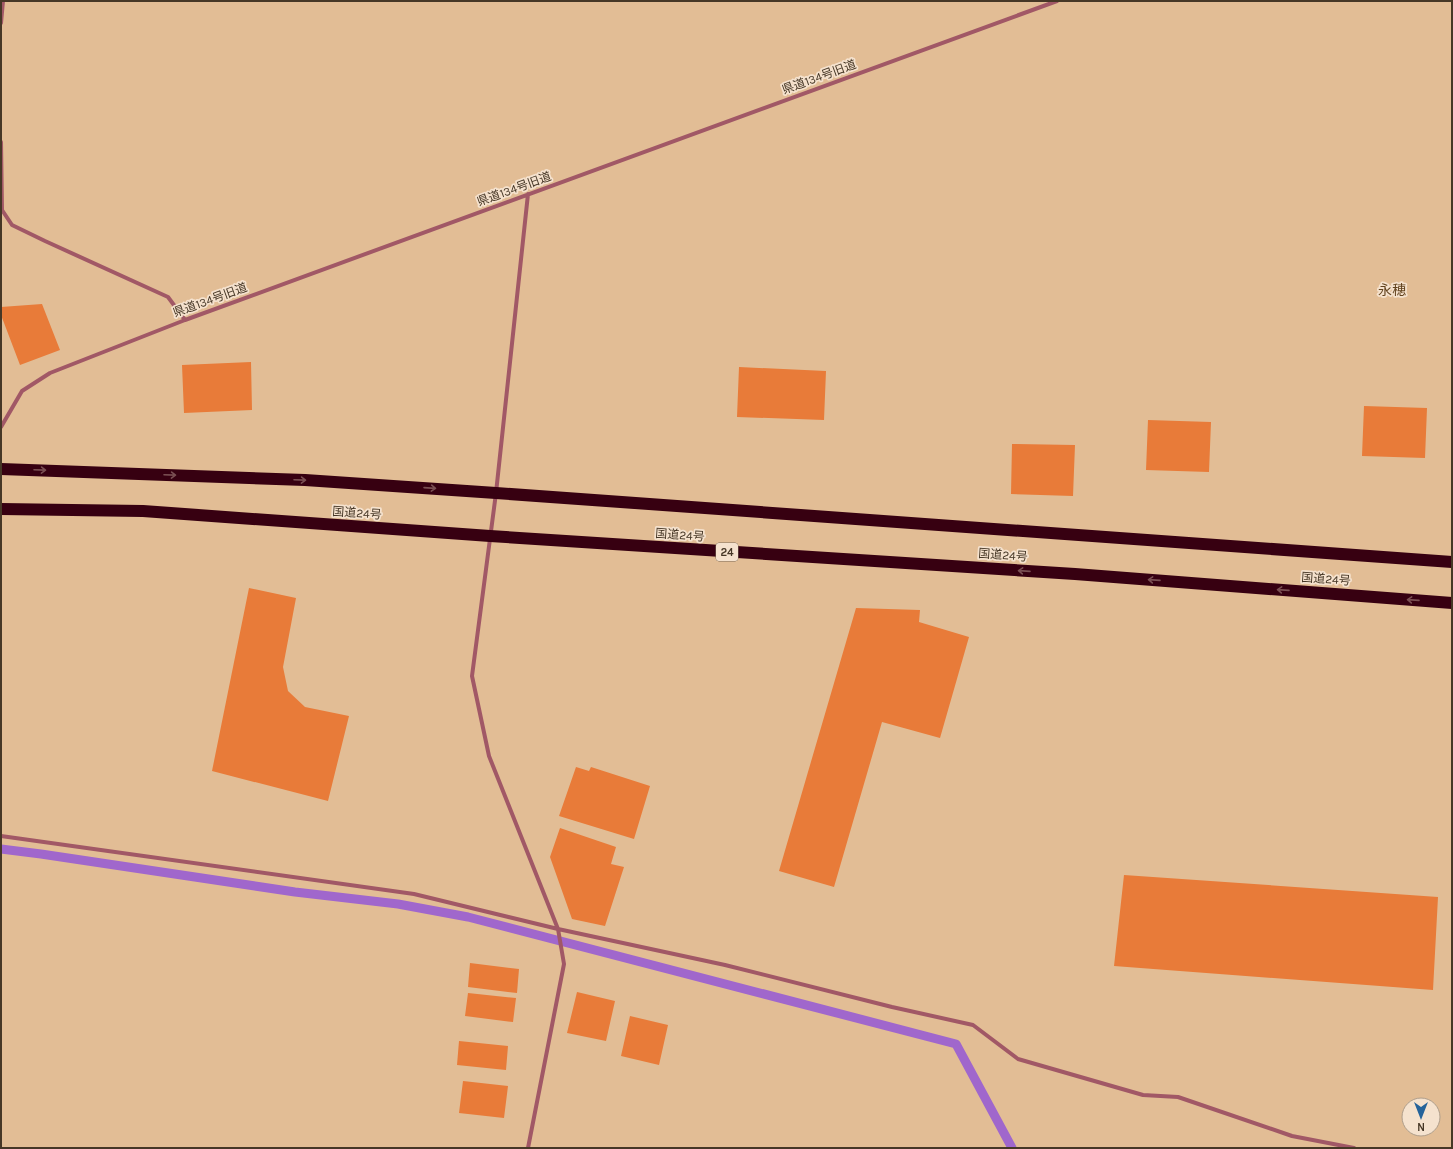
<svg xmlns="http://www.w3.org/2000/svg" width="1453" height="1149" font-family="Karla,'Noto Sans JP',sans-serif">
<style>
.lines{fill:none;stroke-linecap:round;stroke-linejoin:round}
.stream{stroke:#a067cc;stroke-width:9}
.building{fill:#e87b39}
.street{stroke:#a15866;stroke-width:4}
.highway{stroke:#370011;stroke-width:12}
.oneway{stroke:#7a4f53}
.labels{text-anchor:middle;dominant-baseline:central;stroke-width:3.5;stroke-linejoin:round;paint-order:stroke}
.shield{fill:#f5e2ce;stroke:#7a6a58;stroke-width:1}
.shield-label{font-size:11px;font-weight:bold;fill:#463726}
.street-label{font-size:12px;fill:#463726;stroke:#f5e2ce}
.quarter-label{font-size:14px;fill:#62431e;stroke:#f5e2ce}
</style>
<rect width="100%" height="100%" fill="#e2bd95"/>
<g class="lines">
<!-- stream -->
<path class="stream" d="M1,849L41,854L295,892L398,904L468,917L956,1044L1012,1148"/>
</g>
<!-- building -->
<path class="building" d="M42,304L60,350L20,365L1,315V307Z
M251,362L252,410L184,413L182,365Z
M739,367L826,371L824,420L737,417Z
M1364,406L1427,408L1425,458L1362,456Z
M1148,420L1211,422L1209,472L1146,470Z
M1012,444L1075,445L1073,496L1011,494Z
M249,588L296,598L283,667L288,691L305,707L349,716L328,801L212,771Z
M856,608L920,610L919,622L969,637L940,738L882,722L834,887L779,871Z
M576,767L589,771L591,767L650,786L634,839L559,816Z
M560,828L616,847L611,864L624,867L605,926L572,919L550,857Z
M1124,875L1438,897L1433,990L1114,966Z
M470,963L519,969L517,993L468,987Z
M577,992L615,1001L606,1041L567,1033Z
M468,993L516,998L513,1022L465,1016Z
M630,1016L668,1025L659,1065L621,1056Z
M459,1041L508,1046L506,1070L457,1065Z
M463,1081L508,1086L504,1118L459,1113Z"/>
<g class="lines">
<!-- street -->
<path class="street" d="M1,23L3,1
M1,142L2,210L12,225L45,241L168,297L185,320
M1,427L22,391L50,373L185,320L1057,1
M1,836L414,894L558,929L725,965L892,1007L973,1025L1018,1059L1143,1095L1178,1097L1292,1136L1354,1148
M528,1148L564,964L558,929L489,756L472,676L496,493L528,194"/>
<!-- highway -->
<path class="highway" d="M1,469L305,480L496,493L1452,562
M1,509L143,511L490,536L1075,574L1452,603"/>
</g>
<!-- one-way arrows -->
<defs><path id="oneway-shaft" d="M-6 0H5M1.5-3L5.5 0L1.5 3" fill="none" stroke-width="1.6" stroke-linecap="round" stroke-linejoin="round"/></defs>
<g class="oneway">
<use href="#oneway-shaft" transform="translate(40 470) rotate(2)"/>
<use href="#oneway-shaft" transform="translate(170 475) rotate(2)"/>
<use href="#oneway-shaft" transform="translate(300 480) rotate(2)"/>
<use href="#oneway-shaft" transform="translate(430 488) rotate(4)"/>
<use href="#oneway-shaft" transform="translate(1024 571) rotate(-176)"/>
<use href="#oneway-shaft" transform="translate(1154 580) rotate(-176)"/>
<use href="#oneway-shaft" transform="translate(1283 590) rotate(-176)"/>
<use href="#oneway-shaft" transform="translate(1413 600) rotate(-176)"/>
</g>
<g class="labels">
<!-- shield labels -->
<rect class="shield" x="716" y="543" width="22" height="18" rx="3"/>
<g class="shield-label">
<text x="727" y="552">24</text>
</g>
<!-- street labels -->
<g class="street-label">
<text transform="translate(819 77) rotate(-20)">県道134号旧道</text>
<text transform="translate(514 189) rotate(-20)">県道134号旧道</text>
<text transform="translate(210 300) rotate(-20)">県道134号旧道</text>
<text transform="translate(357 513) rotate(4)">国道24号</text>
<text transform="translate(680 535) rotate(4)">国道24号</text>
<text transform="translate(1003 555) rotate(4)">国道24号</text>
<text transform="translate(1326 579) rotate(4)">国道24号</text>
</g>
<!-- quarter labels -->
<g class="quarter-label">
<text x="1392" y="290">永穂</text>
</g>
</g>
<!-- border -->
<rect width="1453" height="1149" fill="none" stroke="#463726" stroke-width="4"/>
<!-- north arrow -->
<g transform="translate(1421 1117) rotate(180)"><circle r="19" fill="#f5e2ce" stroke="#af9e8b"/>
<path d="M0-3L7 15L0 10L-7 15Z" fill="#25639a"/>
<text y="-6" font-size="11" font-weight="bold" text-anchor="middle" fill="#463726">N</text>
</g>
</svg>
